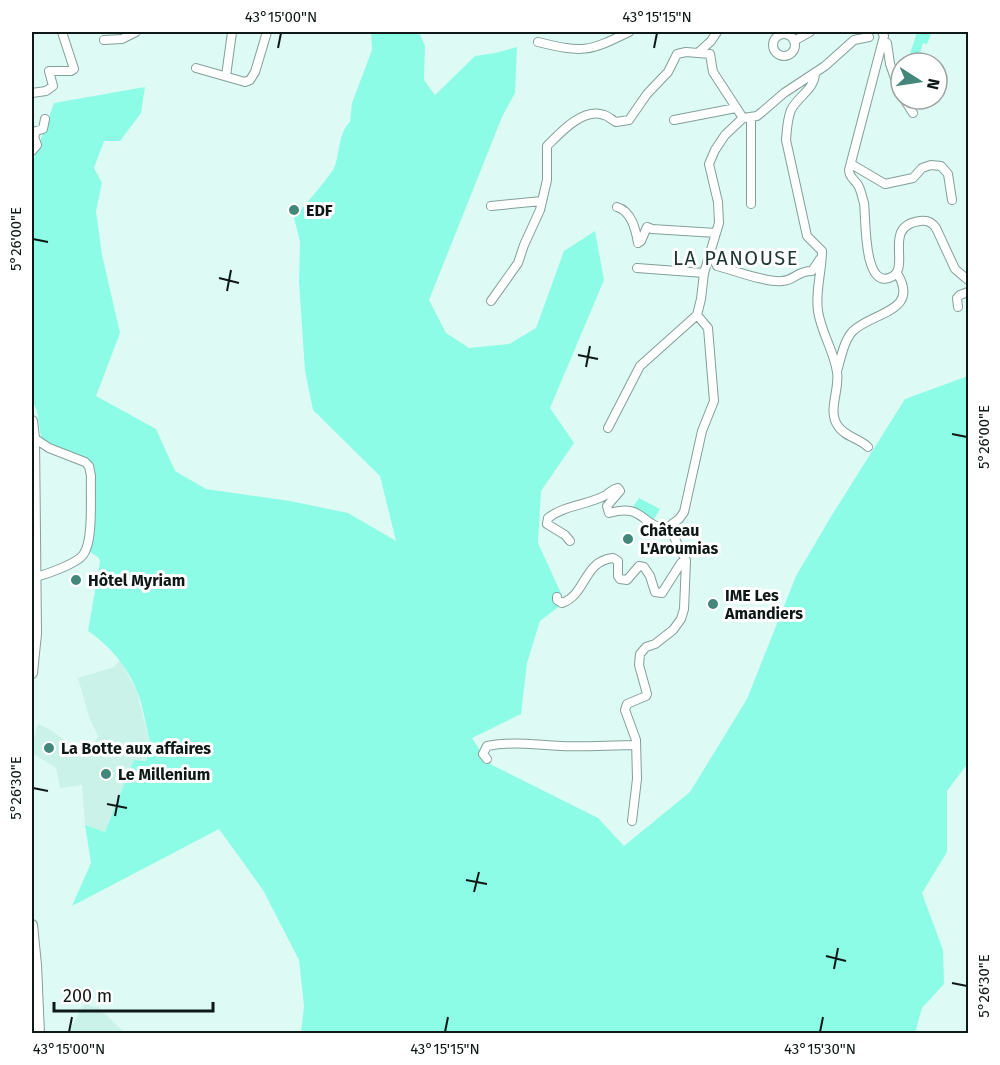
<svg xmlns="http://www.w3.org/2000/svg" width="1000" height="1065" font-family="'Fira Sans',sans-serif">
<style>
.built{fill:#cbf2e9}
.green{fill:#8dfce7}
.lines{fill:none;stroke-linecap:round;stroke-linejoin:round}
.minor-casing{stroke:#839f99;stroke-width:10}
.major-casing{stroke:#839f99;stroke-width:12}
.minor{stroke:#fff;stroke-width:8}
.major{stroke:#fff;stroke-width:10}
.ticks{fill:none;stroke:#0e1816;stroke-width:2}
.poi-dot{fill:#43877b;stroke:#fff;stroke-width:2}
.labels{text-anchor:middle;dominant-baseline:central;stroke-width:6;stroke-linejoin:round;paint-order:stroke}
.poi-label{font-size:16px;font-weight:bold;fill:#0e1816;stroke:#fff;text-anchor:start}
.quarter-label{font-size:20px;letter-spacing:1.5px;fill:#1e3632;stroke:#fff}
.neatline{fill:none;stroke:#0e1816;stroke-width:2}
.ticks-label{font-size:15px;text-anchor:middle;fill:#0e1816}
</style>
<rect width="100%" height="100%" fill="#ddfaf4"/>
<!-- built -->
<path class="built" d="M120,660L137,691L146,729L150,741L152,742L146,761L134,760L105,832L85,825L82,785L60,788L56,768L32,753V743L38,724L49,729L73,746L89,752L98,736L89,717L78,678L114,667Z
M84,1004L98,1007L125,1033H68Z"/>
<!-- green -->
<path class="green" d="M371,32H419L425,46L424,80L435,95L475,56L495,53L517,47L515,93L502,117L429,300L446,333L469,348L509,344L536,328L564,251L595,231L604,280L550,408L574,443L541,491L538,543L565,602L540,621L527,663L521,714L472,738L488,763L598,818L624,846L690,792L747,699L796,576L832,515L905,399L968,376V763L947,791V852L922,893L943,950L944,984L922,1008L915,1033H301L304,1006L299,960L263,890L219,829L72,906L91,863L85,825L105,832L134,760L146,761L152,742L150,741C145,725 144,707 137,691C128,667 109,645 88,631L100,562L99,558L89,551L92,536L95,471L88,460L51,445L41,438L37,411L32,400V164L54,103L145,87L141,113L120,141H104L94,168L102,183L96,211L102,255L120,333L96,396L156,429L175,471L206,489L290,501L348,513L396,541L380,476L313,410L305,371L299,282L300,241L294,218C307,202 321,187 333,170C340,159 337,134 350,122L352,103L372,50Z
M917,32H932L927,44L923,43L918,58L909,57Z
M639,498L660,509L654,519L633,507Z"/>
<g class="lines">
<defs>
<path id="minor" d="M882,32L884,36L849,170C849,177 854,179 858,185C861,190 862,197 864,203C866,216 863,287 889,278C914,270 880,226 920,221C927,220 932,222 936,228L955,269L968,280
M773 45a11 11 0 1 1 22 0a11 11 0 1 1-22 0Z
M104,40L122,39L136,32
M794,41L810,32
M538,42C583,53 588,52 629,32
M887,43L890,64L901,95
M699,52L711,41L717,32
M196,68L245,82L250,80L255,72L267,32
M815,73C815,89 797,97 791,110C787,120 787,130 786,140L807,236L822,251C822,271 815,291 818,311C821,332 834,351 837,372C840,390 827,411 838,426C845,437 859,438 868,447
M226,76L232,32
M32,93L46,91L53,86L49,71H71L74,69L62,32
M904,99L913,113
M751,117V204
M674,120L736,108
M32,151L37,145L34,137L36,131L43,129L45,119
M851,164L885,184L913,178L922,168L931,165L941,166L948,174L952,200
M491,206L542,201
M617,207C632,211 636,231 638,243L641,241L647,227L652,229L716,233
M710,252L717,266C733,270 767,283 782,281C796,280 796,271 812,271L820,259
M637,268L704,273
M491,301L518,263L524,245L540,210L547,180V146C560,133 583,107 604,115C608,116 612,120 616,122L629,120L647,94L668,72L677,54L686,52L710,54L713,72L743,118
M958,307L957,298L960,295L968,292
M837,371C841,358 844,340 853,331C872,312 921,312 897,273
M608,428L640,366L697,315
M34,438L49,448L85,462L89,466L91,476C90,495 94,541 83,555C76,564 47,574 36,577
M570,541L565,535L547,524L548,518C565,505 588,505 606,495C611,492 612,489 618,488L620,491L607,506L609,513C646,503 639,527 670,529
M557,597V600L562,603C587,594 583,561 613,558L618,561V576L620,579L627,580L639,566L644,567L650,576L655,592L662,593L681,563L686,560
M487,759L483,754L487,746C512,741 536,745 561,746C586,747 611,745 636,745
M632,821L637,779L636,740L625,710L627,704L646,696L647,694L639,665L640,654L646,647L655,644L673,630L681,619L684,609L686,561L670,529L672,524L679,519L684,512L702,431L714,401L708,328L697,315L701,299L704,273L719,223L718,202L709,164L715,150L725,135L743,118L757,116L762,112L784,93L825,66L854,40L869,37"/>
<path id="major" d="M32,421L34,438L36,634L32,673
M32,925L36,965L39,1034"/>
</defs>
<!-- minor casing -->
<use href="#minor" class="minor-casing"/>
<!-- major casing -->
<use href="#major" class="major-casing"/>
<!-- minor -->
<use href="#minor" class="minor"/>
<!-- major -->
<use href="#major" class="major"/>
</g>
<!-- ticks -->
<path class="ticks" d="M278,48L281,33M654,48L657,33M33,239L48,242M219,278L239,283M227,291L231,270M578,355L598,359M586,367L590,346M952,434L967,437M33,788L48,791M107,804L127,808M115,816L119,795M466,880L487,884M474,892L479,872M826,956L846,961M834,969L838,948M952,983L967,986M69,1032L72,1017M445,1032L448,1017M820,1032L823,1017"/>
<!-- markers -->
<g class="poi-dot">
<circle cx="294" cy="210" r="6"/>
<circle cx="628" cy="539" r="6"/>
<circle cx="76" cy="580" r="6"/>
<circle cx="713" cy="604" r="6"/>
<circle cx="49" cy="748" r="6"/>
<circle cx="106" cy="774" r="6"/>
</g>
<g class="labels">
<!-- poi labels -->
<g class="poi-label">
<text x="306" y="210">EDF</text>
<text x="640" y="530">Château<tspan x="640" dy="18">L'Aroumias</tspan></text>
<text x="88" y="580">Hôtel Myriam</text>
<text x="725" y="595">IME Les<tspan x="725" dy="18">Amandiers</tspan></text>
<text x="61" y="748">La Botte aux affaires</text>
<text x="118" y="774">Le Millenium</text>
</g>
<!-- quarter labels -->
<g class="quarter-label">
<text x="736" y="258">LA PANOUSE</text>
</g>
</g>
<!-- border -->
<rect width="1000" height="1065" fill="none" stroke="#ffffff" stroke-width="66"/>
<!-- north arrow -->
<g transform="translate(919 81) rotate(102)"><circle r="28" fill="#ffffff" stroke="#9fa3a2" stroke-width="1.5"/>
<path d="M0-4.5L10 22L0 15L-10 22Z" fill="#43877b"/>
<text y="-9" font-size="16" font-weight="bold" text-anchor="middle" fill="#0e1816">N</text>
</g>
<!-- scale -->
<path d="M54 1002v9h159v-9" fill="none" stroke="#0e1816" stroke-width="3"/>
<text x="63" y="1002" font-size="18" fill="#0e1816" stroke="#ffffff" stroke-width="4.5" paint-order="stroke">200 m</text>
<rect x="33" y="33" width="934" height="999" class="neatline"/>
<g class="ticks-label">
<text x="281" y="22">43°15'00"N</text>
<text x="657" y="22">43°15'15"N</text>
<text transform="translate(16 239) rotate(-90)" y="5">5°26'00"E</text>
<text transform="translate(984 437) rotate(-90)" y="5">5°26'00"E</text>
<text transform="translate(16 788) rotate(-90)" y="5">5°26'30"E</text>
<text transform="translate(984 986) rotate(-90)" y="5">5°26'30"E</text>
<text x="69" y="1054">43°15'00"N</text>
<text x="445" y="1054">43°15'15"N</text>
<text x="820" y="1054">43°15'30"N</text>
</g>
</svg>
